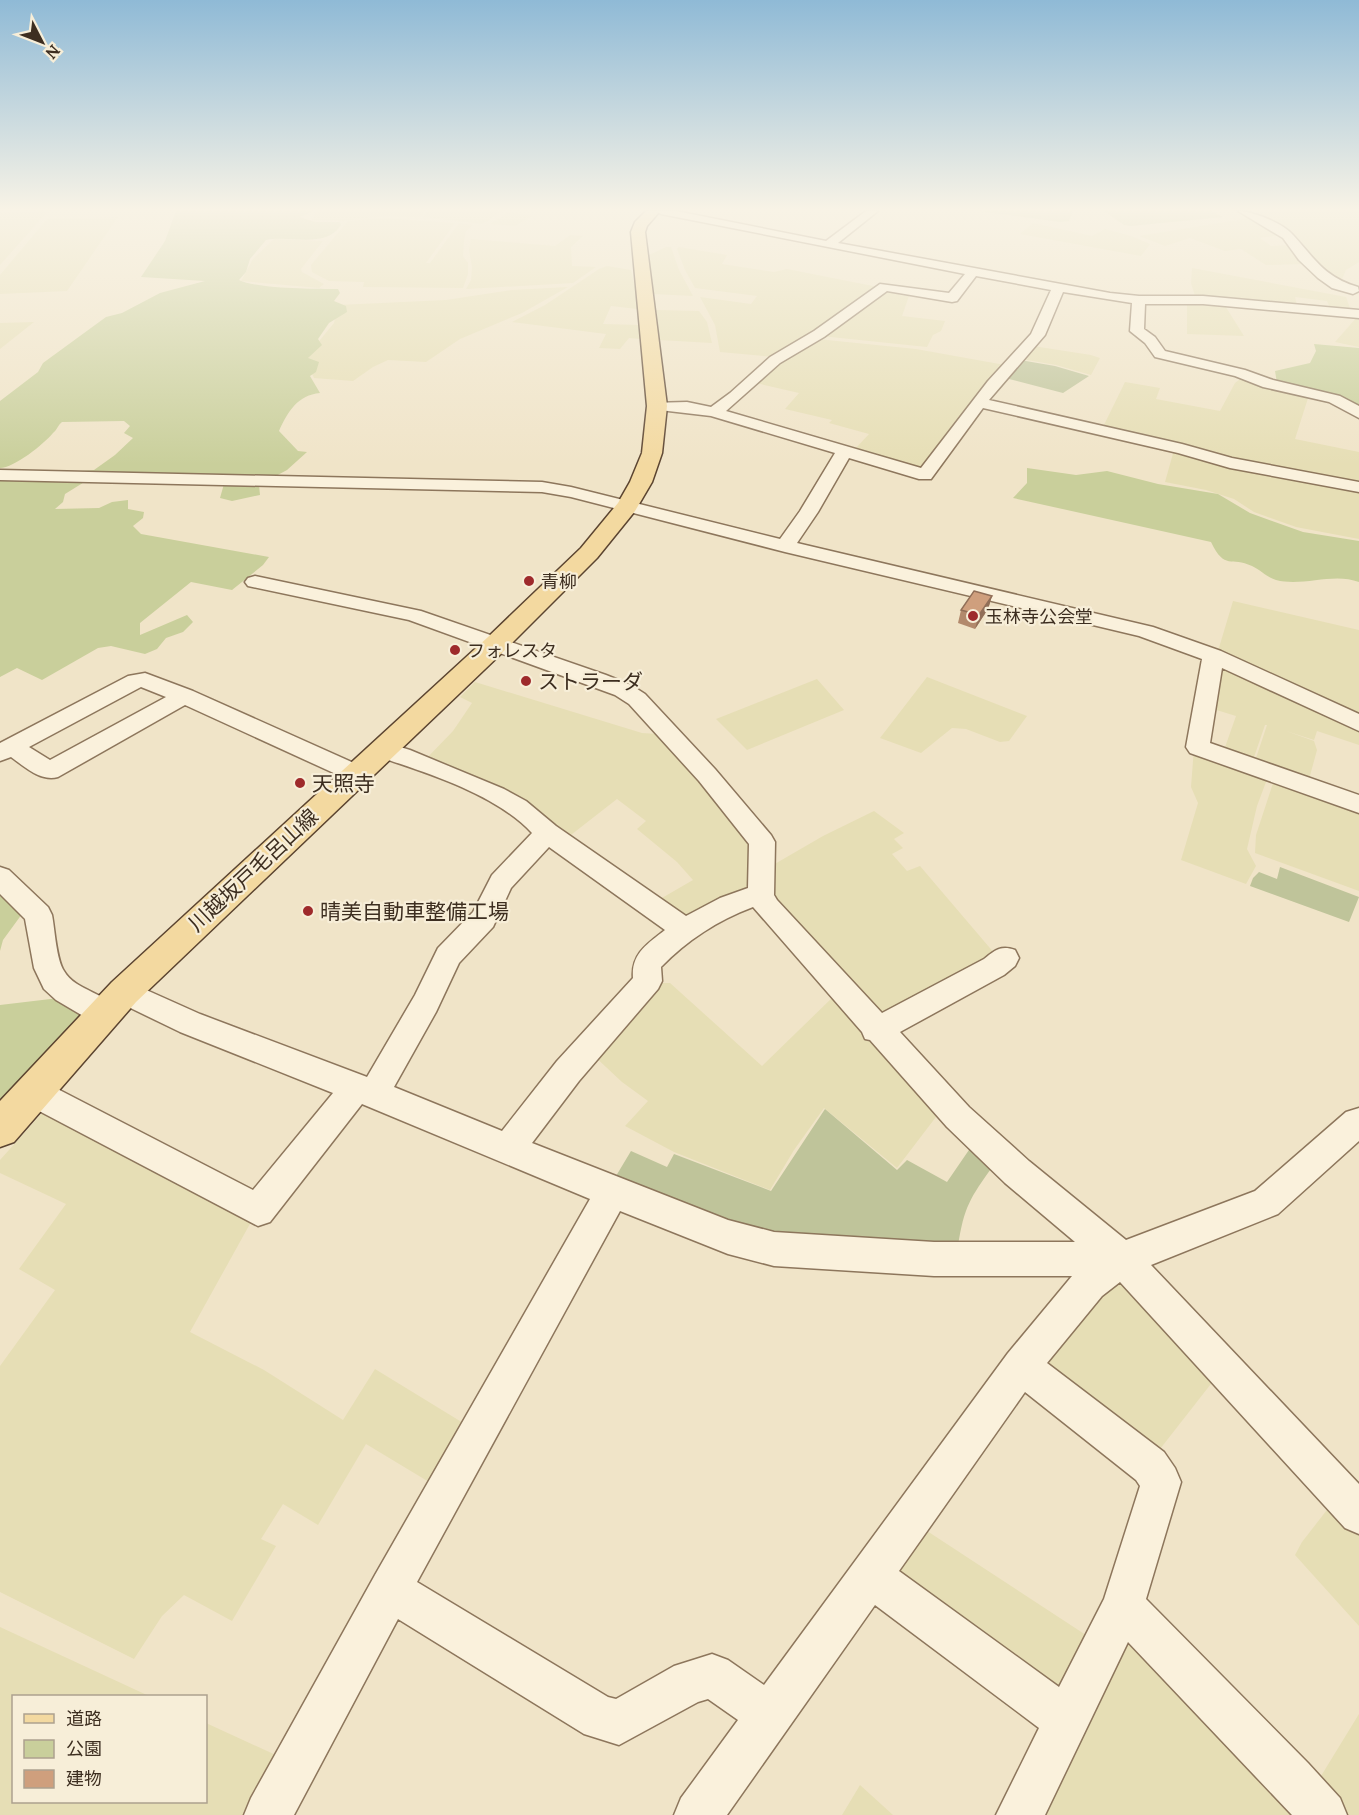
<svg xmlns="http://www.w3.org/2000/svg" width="1359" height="1815" font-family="Lora,'Noto Sans JP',serif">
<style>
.farmland{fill:#e6deb5}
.green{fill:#c9cf9b}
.cemetery{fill:#bfc49a}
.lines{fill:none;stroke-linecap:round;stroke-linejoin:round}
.minor-casing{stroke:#8d765c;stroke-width:3}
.major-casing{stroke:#5b4430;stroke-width:3}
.minor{fill:#faf1dc;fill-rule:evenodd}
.major{fill:#f3d9a0;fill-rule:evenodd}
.wall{fill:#b2896c}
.shaded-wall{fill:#916f58}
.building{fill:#cf9f7d;stroke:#916f58;stroke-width:1.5}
.poi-dot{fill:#9e2a2b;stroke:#f7eed8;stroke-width:2}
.labels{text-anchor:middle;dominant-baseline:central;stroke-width:4.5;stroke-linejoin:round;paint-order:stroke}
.far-poi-label{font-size:18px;fill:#3d2e20;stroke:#f7eed8;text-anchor:start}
.poi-label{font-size:21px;fill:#3d2e20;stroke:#f7eed8;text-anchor:start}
.street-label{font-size:21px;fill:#3d2e20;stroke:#f7eed8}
</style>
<rect width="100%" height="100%" fill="#f0e4c8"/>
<!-- farmland -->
<path class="farmland" d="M47,211H48L0,265V213Z
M317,211H425L420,217L384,216L342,221L312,220Z
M428,211H503L482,224L424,217Z
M1249,211H1359V262L1346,270L1341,282L1339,283L1308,255L1297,239L1287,232Z
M509,212L532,216L515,226L490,224Z
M118,217L67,291L0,294V275L47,219Z
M381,218L455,223L426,263H430L459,223L473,225L466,231L464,241L463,256L468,263V274L463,288L363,287L364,282L329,281L312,272L311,265L348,221Z
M1250,218L1281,235L1260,238L1271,246L1290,245L1303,264L1266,265L1241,249L1225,251L1190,238L1165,246L1139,236Z
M1033,223L1092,236L1105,229L1131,236L1150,244L1141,256L1020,234Z
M570,235L583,236L571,247L572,266L596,267L573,283L466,289L471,280L472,267L469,250L471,239L555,246Z
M274,239L323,241L301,269L302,272L324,284L319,288L241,281L253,259Z
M666,247H671L679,270L693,296L653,294L649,255Z
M679,247L727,255L722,264L774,272L787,269L878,287L810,336L774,357L720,352L715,325L700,297L751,304L757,296L695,288L685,270L677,249Z
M607,266L631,270L635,287L637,309L611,306L603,324L640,325V339L629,338L620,349L599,348L606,334L512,322L545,305L599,269Z
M1192,268L1346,297L1350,308L1349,310L1330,308L1327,301L1295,297L1297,305L1195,296L1191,283Z
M568,287L522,313L460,339L426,362L388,360L373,367L353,381L314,378L306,362L315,346L334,323L338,305L446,300L512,290Z
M884,291H899V295L909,296L902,316L945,321L941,331L933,335L927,347L821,336Z
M1187,303L1224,304L1244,336L1187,334Z
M656,310L699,311L707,322L712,343L659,340Z
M1357,317H1359V347L1335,342Z
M34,322L0,349V323Z
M817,339L916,349L1005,365L924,468H917L855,449L869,434L829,423L832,420L785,409L799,393L756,383L777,365Z
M1033,346L1091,355L1100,358L1091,375L1056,365L1021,359Z
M1243,377L1309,395L1295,439L1359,452V483L1232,460L1102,429L1125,382L1160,388L1156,399L1220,411L1235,383Z
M1174,450L1359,490V539L1296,527L1254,512L1234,499L1206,490L1165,482Z
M1233,601L1359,630V716L1218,651Z
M1215,665L1359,730V745L1317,731L1314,740L1286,731L1314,741L1317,750L1308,783L1254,764L1267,725H1265L1252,763L1223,753L1236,716L1210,708Z
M927,677L1027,716L1009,741L1000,742L966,729L952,728L921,753L880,738Z
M817,679L844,710L747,750L716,719Z
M475,682L642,733L658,734L749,839L750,881L745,889L692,920L655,902L693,880L677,862L637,829L646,821L617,799L567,838L424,761L453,731L472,703L460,697Z
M1194,748L1269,774L1257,806L1247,849L1256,866L1246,884L1181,860L1198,803L1191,787Z
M1275,777L1359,807V891L1255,853L1256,835Z
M874,811L904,833L894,839L903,848L892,854L907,871L920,866L995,954L878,1016L775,900L773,865L823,836Z
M659,983H670L762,1066L834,996L939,1113L897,1168L824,1108L794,1150L770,1190L674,1152L625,1126L648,1101L622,1082L591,1053Z
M43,1112L251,1222L190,1332L264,1370L343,1420L375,1369L473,1429L439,1488L366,1444L318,1525L283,1504L261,1539L276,1546L232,1621L184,1595L162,1616L134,1659L0,1592V1366L55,1290L19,1269L66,1204L0,1173V1160Z
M1121,1277L1214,1380L1153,1458L1040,1370L1086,1306Z
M1330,1506L1359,1536V1626L1295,1555L1302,1542Z
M924,1529L1092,1639L1066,1695L895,1568Z
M0,1627L149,1696H14V1802H206V1723L278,1756L259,1815H0Z
M1130,1631L1308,1815H1038Z
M1359,1714V1815H1328L1310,1794Z
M860,1785L893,1815H842Z"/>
<!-- green -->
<path class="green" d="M176,211H313L300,217L315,222H340L341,225C326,249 291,235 266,240L250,259L246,272L239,280C258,289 314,289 338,289L340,293L334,301L346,306L347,312L329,323L318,339L322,345L308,358L319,362L316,372L310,376L320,393C298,395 288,411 279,431L298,451L307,452L287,470L259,485L260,495L232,501L220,498L224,484L215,475L86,481L65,494L63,502L55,509L99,508L112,502L128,500V509L144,512L143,518L133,526L141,534L269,557L263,565L232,590L191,582L140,623V635L187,615L193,622L183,632L166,638L157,649L145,654L111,646L98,648L42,680L17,668L0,677V478L94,470L115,455L133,438L124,433L130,426L124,421L62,422C58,425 57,430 53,433C44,444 14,468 0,468V401L38,372L43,363L106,317L122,313L160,293L205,281L141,277L165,241Z
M978,211H1073L1069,221L1060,222Z
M1104,211H1211L1223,217L1131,226L1124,225Z
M1314,344L1359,348V408L1277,383L1275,371L1310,363L1316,351Z
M1027,468L1076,475L1107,471L1158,484L1218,494L1250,513L1303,532L1359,541V582C1333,572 1303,587 1276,580C1266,577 1261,570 1252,566C1231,556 1225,571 1211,542L1013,498L1027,483Z
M0,887L22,914L3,940L0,951Z
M59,998L87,1010L0,1104V1005Z"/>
<!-- cemetery -->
<path class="cemetery" d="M1020,360L1055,366L1089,376L1063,393L1005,378Z
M1280,867L1359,897L1349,922L1250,886L1253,878L1259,872L1277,879Z
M825,1109L897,1170L907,1160L947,1182L971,1147L993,1166C970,1198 964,1207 958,1246L760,1233L613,1181L631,1151L667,1167L674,1154L771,1191Z"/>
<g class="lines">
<defs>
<path id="minor" d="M656,211H676L826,241L866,211H878L838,243L1110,293L1139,296H1203L1359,310V318L1203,304H1145L1144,329L1155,337L1165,351L1245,370L1273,380L1340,396L1359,406V418L1329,402L1263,387L1235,376L1155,357L1145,343L1130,331L1132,303L1063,292L1045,335L989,400L1182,444L1232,458L1359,482V492L1230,468L1178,453L983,408L931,479H919L849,458L818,512L797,543L1153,627L1221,651L1359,714V731L1222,668L1210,743L1359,795V813L1190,753L1186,747L1202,659L1139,636L785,552L571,497L542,492L0,480V470L542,482L571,487L780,539L800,511L835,453L711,416L651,409L649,406L651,403L687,402L711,407L730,393L770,357L814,331L880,284L949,293L965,274L661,214ZM976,276L1051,290L1031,334L988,381L921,468L726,411L780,363L824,337L887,291L952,302L957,301Z
M1238,211C1252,211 1283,223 1293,235C1315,259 1324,277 1358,287L1359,291L1353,294L1332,288L1318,278L1299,260L1283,238Z
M255,576L421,611L606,675L631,685L645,694L715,769L771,835L775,842L774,895L777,900L882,1013L984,959C995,950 1001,945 1015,950L1019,958L1015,966L1004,975L900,1032L969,1107L1029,1161L1126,1240L1255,1191L1346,1112L1359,1108V1141L1278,1214L1151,1265L1359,1484V1534L1345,1528L1120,1282L1102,1296L1047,1363L1164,1452L1175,1468L1181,1482L1146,1599L1308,1763L1340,1798L1347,1815H1292L1128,1642L1045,1815H996L1039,1728L875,1605L727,1815H674L681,1798L738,1720L708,1699L698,1702L619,1745L584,1734L398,1619L294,1815H244L251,1798L375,1575L590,1199L362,1104L270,1222L258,1226L22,1102L17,1092L22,1082L33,1078L44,1082L253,1190L333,1093L180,1032L114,1000L110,992L114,984L124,980L200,1014L367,1077L415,995L438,948L473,912L492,875L532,833C496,794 425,772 376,756L372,750L376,744L384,742L410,750L504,789L526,801L556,826L686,916L720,898L748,888L749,844L699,781L629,704L615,695L409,620L248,586L245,582L248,578ZM549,847L665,930C647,944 631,954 633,978L557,1061L502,1131L394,1087L436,1012L459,963L493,927L511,888ZM753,907L862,1032L865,1039L870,1040L947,1127L1005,1183L1075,1242H934L774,1232L728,1220L532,1143L579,1081L658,989L662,981L661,967C686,941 718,920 753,907ZM620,1211L728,1254L774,1266L934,1276H1072L1008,1353L764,1685L728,1660L712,1654L674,1666L616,1699L608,1697L417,1582ZM1025,1392L1136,1480L1140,1486L1104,1599L1059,1687L899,1571Z
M145,673L193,691L365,768L369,774L365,780L357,782L349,780L185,705L58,777C41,782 25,767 11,757L0,761V743L128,676ZM141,687L166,697L50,760L29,747Z
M0,867L9,870L48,907L52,915C55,930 56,959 64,971C76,992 109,992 120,1014L115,1023L105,1026L95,1023L56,1000L44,989L34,968L25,919L0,894Z"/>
<path id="major" d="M646,211H660L647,226L645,232L667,406L662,453L652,482L635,511L597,558L506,649L136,1002L14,1142L0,1147V1101L112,982L488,637L581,548L618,503L630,482L642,453L647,406L631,232L635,222Z"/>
</defs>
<!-- minor casing -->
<use href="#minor" class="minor-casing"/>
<!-- major casing -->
<use href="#major" class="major-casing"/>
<!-- minor -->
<use href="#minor" class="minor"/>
<!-- major -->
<use href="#major" class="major"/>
</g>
<!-- wall -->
<path class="wall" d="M992,596L988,609L975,629L958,623L961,610Z"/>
<!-- shaded-wall -->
<path class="shaded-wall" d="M992,596L988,609L975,629L979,615Z"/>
<!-- building -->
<path class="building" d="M974,591L992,596L979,615L961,610Z"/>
<!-- sky -->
<linearGradient id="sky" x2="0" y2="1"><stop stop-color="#8fbad6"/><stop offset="0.45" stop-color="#f8f3e6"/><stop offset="1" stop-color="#f8f3e6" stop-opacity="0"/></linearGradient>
<rect width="1359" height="465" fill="url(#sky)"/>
<!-- markers -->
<g class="poi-dot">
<circle cx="529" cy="581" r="6"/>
<circle cx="973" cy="616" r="6"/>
<circle cx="455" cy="650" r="6"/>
<circle cx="526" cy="681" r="6"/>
<circle cx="300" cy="783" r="6"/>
<circle cx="308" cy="911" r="6"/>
</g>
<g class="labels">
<!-- far-poi labels -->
<g class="far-poi-label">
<text x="541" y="581">青柳</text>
<text x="985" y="616">玉林寺公会堂</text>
<text x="467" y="650">フォレスタ</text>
</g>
<!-- poi labels -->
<g class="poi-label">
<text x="538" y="681">ストラーダ</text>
<text x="312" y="783">天照寺</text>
<text x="320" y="911">晴美自動車整備工場</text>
</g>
<!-- street labels -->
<g class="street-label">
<text transform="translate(253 870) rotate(-43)">川越坂戸毛呂山線</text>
</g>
</g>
<!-- legend -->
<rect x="12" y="1695" width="195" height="108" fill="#f7eed8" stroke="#ada18e" stroke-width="1.5"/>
<rect x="24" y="1714" width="30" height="9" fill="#f3d9a0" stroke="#ada18e" stroke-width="1.5"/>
<text x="66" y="1725" font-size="18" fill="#3d2e20">道路</text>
<rect x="24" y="1740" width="30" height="18" fill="#c9cf9b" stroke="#ada18e" stroke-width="1.5"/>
<text x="66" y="1755" font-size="18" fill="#3d2e20">公園</text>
<rect x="24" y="1770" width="30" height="18" fill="#cf9f7d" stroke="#ada18e" stroke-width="1.5"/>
<text x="66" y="1785" font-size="18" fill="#3d2e20">建物</text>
<!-- north arrow -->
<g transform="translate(42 42) rotate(132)" stroke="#f7eed8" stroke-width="4.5" paint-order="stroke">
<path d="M0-4.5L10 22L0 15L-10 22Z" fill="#3d2e20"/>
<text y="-9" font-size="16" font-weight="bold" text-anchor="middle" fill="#3d2e20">N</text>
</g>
</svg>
